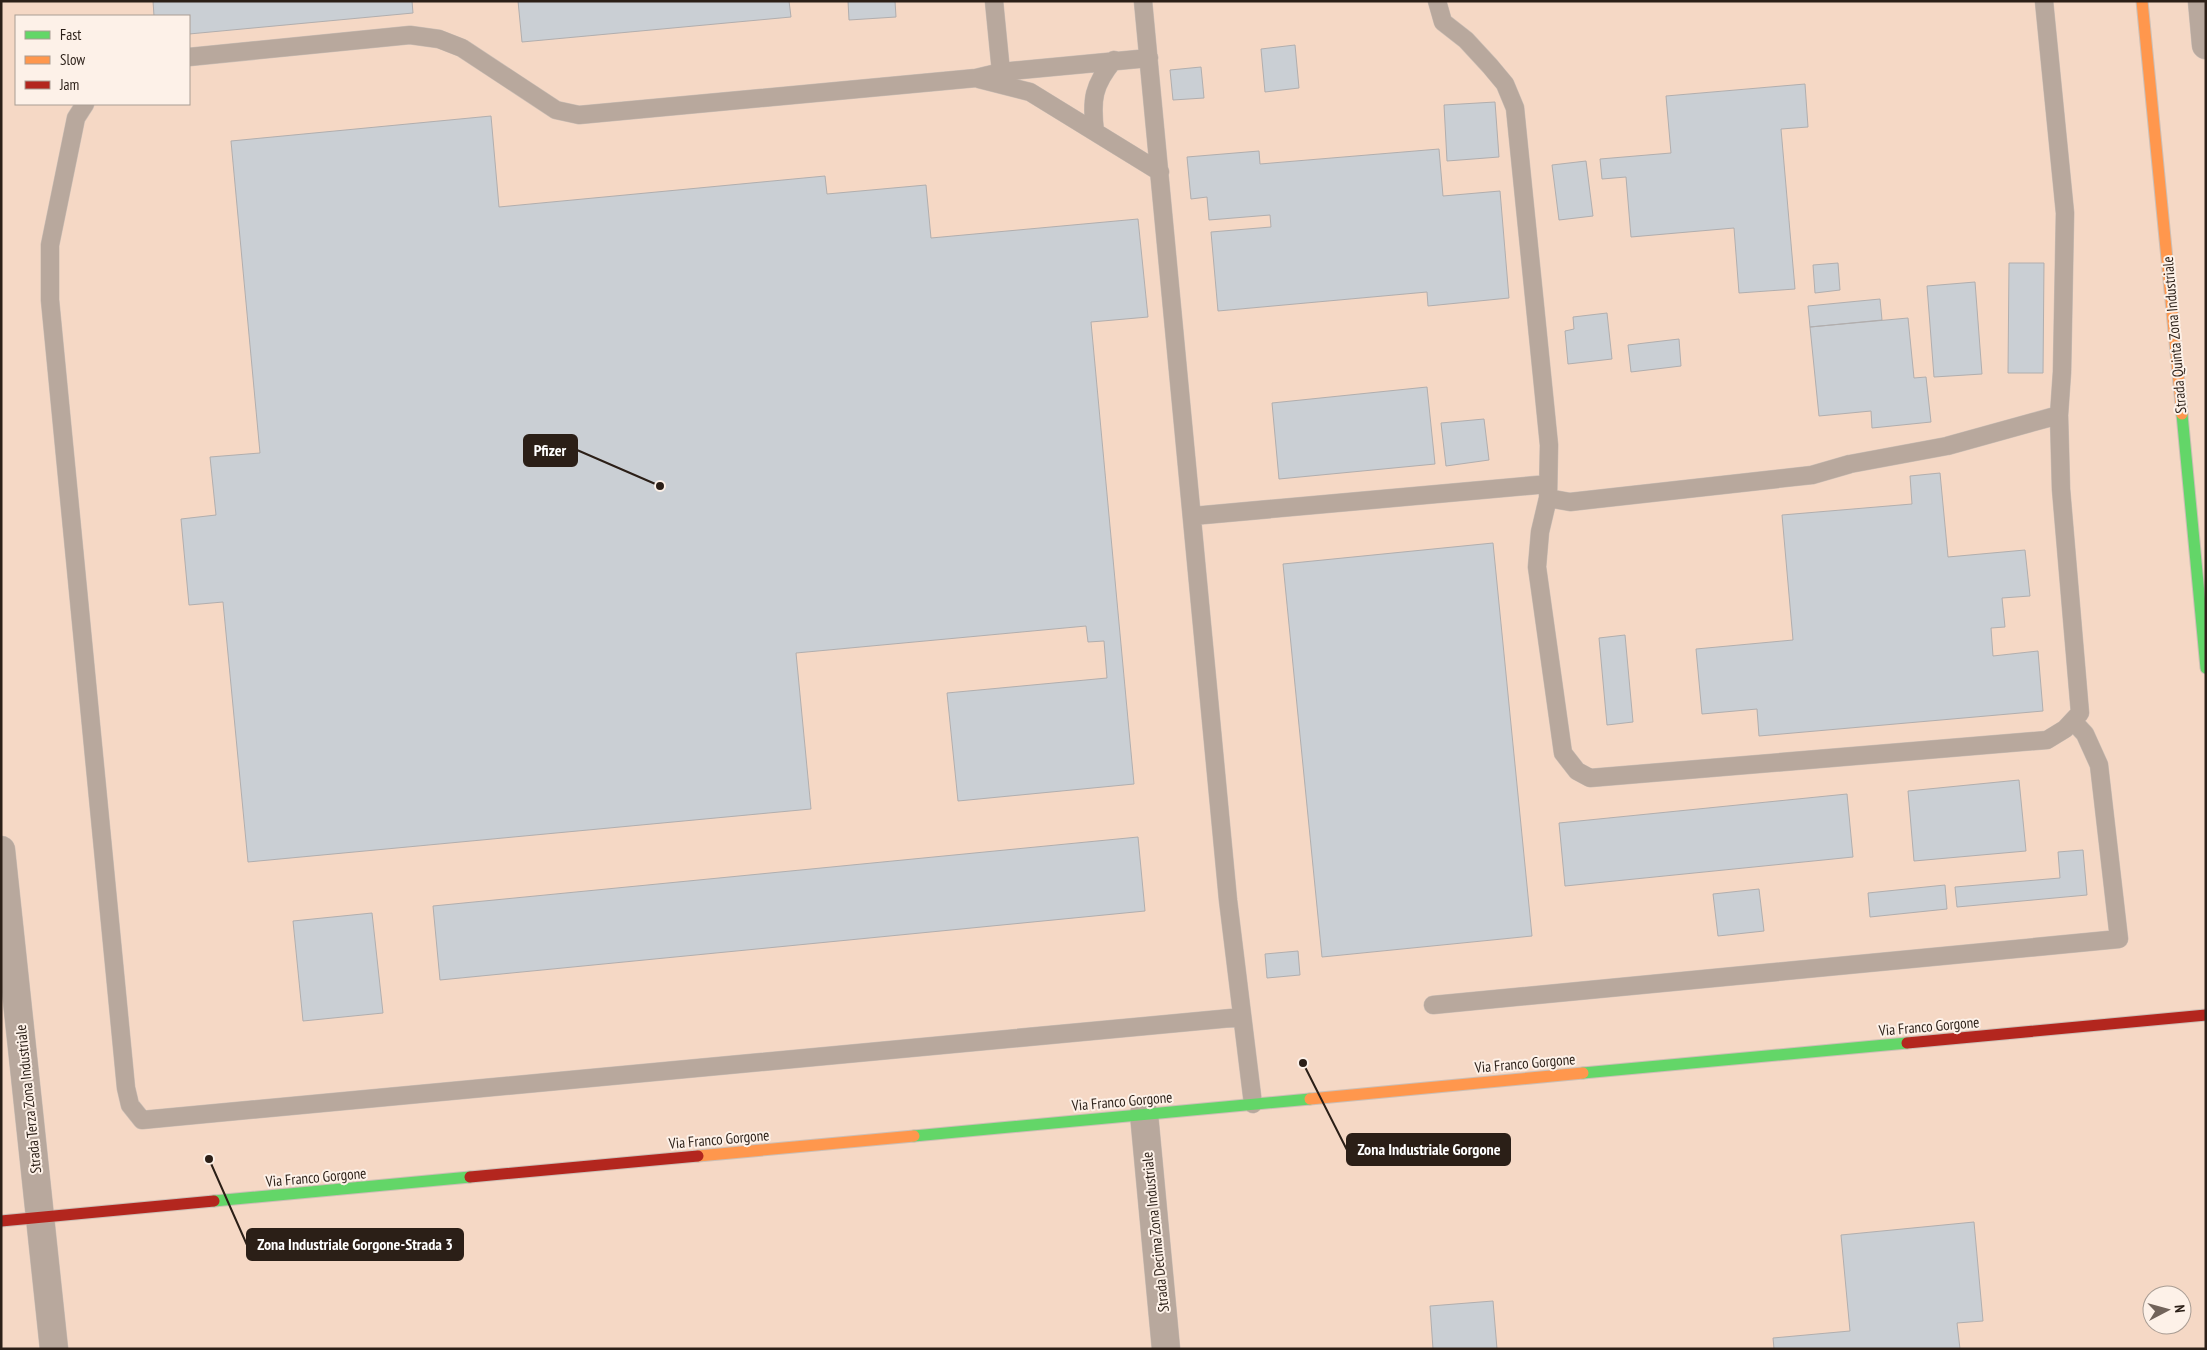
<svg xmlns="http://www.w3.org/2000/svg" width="2207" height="1350" font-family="'PT Sans Narrow',sans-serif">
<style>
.built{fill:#f5d8c5;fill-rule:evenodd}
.building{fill:#cacfd4;stroke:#b1aeae}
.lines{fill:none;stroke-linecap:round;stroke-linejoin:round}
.lane-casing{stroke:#ccbfb6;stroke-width:19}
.street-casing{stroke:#ccbfb6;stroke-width:29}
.fast-casing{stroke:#ccbfb6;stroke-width:13}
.slow-casing{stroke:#ccbfb6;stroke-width:13}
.jam-casing{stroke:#ccbfb6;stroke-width:13}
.lane{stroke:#b8a89d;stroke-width:18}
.street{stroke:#b8a89d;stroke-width:28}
.fast{stroke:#63d668;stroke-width:11}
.slow{stroke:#ff974d;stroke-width:11}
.jam{stroke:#b3261e;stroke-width:11}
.labels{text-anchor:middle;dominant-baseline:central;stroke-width:4;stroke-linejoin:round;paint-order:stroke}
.street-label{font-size:15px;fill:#2b1f17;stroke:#fdf1e8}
.leader{fill:none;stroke:#2b1f17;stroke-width:2}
.callout-dot{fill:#2b1f17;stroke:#fdf1e8;stroke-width:2}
.callout{fill:#2b1f17;stroke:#2b1f17;stroke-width:2}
.callout-label{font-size:16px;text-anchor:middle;font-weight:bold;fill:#fff}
</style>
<rect width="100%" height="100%" fill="#f2e1d6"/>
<!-- built -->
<path class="built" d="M1,1H2206V1349H1ZM16,16H189V104H16ZM2152,1295H2182V1325H2152Z"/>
<!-- building -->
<path class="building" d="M153,1H412L413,13L189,34V16H154Z
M518,1H789L791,17L522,42Z
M848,1H895L896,17L849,20Z
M1295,45L1299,88L1265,92L1261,49Z
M1201,67L1204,98L1173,100L1170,70Z
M1805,84L1808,127L1781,129L1795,289L1739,293L1734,228L1631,237L1626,177L1602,179L1600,159L1671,153L1666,96Z
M1495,102L1499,157L1447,161L1444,105Z
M491,116L499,207L825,176L827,194L926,185L931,238L1138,219L1148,317L1091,322L1134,784L958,801L947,693L1107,678L1104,641L1088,642L1086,626L796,653L811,809L248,862L223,602L189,605L181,519L216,515L210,457L260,453L231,141Z
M1439,149L1443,196L1500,191L1509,298L1428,306L1427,292L1218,311L1211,232L1271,227L1270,215L1209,220L1207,197L1191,199L1187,157L1259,151L1260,164Z
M1586,161L1593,216L1559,220L1552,165Z
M1838,263L1840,290L1815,293L1813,265Z
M2009,263H2044L2043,373H2008Z
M1975,282L1982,374L1934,377L1927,286Z
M1880,299L1882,320L1810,327L1808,306Z
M1607,313L1612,359L1568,364L1565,331L1574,329L1573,317Z
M1908,318L1914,378L1926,377L1931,422L1872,428L1871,411L1819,416L1810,327Z
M1679,339L1681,366L1631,372L1628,345Z
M1427,387L1435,464L1279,479L1272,403Z
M1484,419L1489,460L1446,466L1441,423Z
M1940,473L1948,557L2025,550L2030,596L2002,598L2005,627L1991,628L1993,656L2038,651L2043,711L1759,736L1757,709L1702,714L1696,649L1793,640L1782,515L1912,504L1910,476Z
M1493,543L1532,936L1322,957L1283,564Z
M1625,635L1633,722L1607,725L1599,638Z
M2019,780L2026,851L1914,861L1908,791Z
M1847,794L1853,857L1565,886L1559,823Z
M1138,837L1145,911L440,980L433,906Z
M2083,850L2087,895L1957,907L1955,887L2060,878L2058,852Z
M1945,885L1947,909L1870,917L1868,893Z
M1759,889L1764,931L1718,936L1713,894Z
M372,913L383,1013L303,1021L293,921Z
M1298,951L1300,975L1267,978L1265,954Z
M1974,1222L1983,1321L1957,1323L1960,1349H1774L1773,1338L1850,1331L1841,1235Z
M1493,1301L1497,1349H1433L1430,1306Z"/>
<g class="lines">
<defs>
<path id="lane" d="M994,1L1001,72
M1143,1L1228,900L1253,1104
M1437,1L1443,22L1466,40L1490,66L1505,84L1515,108L1549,445L1548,498L1540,532L1537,567L1563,753L1577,771L1590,778L2047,740L2065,729L2080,713L2061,489L2059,415L2062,372L2065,213L2044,1
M189,57L410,35L439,39L462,48L556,110L579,115L976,78L1001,72L1149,58
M979,79L1030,92L1160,172
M85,104L76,118L50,245V300L126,1088L130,1105L142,1120L1242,1017
M1095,132C1091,100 1093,85 1114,60
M1548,498L1570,502L1812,475L1850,464L1947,446L2059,415
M1193,516L1548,484
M1433,1005L2119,939L2099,765L2085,734L2073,721"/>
<path id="street" d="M2202,1L2206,45
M1,850L54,1349
M1144,1114L1166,1349"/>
<path id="fast" d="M2182,414L2206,668
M1583,1073L1907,1043
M914,1136L1310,1099
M214,1201L470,1177"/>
<path id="slow" d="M2142,1L2182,414
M1310,1099L1583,1073
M698,1156L914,1136"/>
<path id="jam" d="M1907,1043L2206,1015
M470,1177L698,1156
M1,1221L214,1201"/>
</defs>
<!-- lane casing -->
<use href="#lane" class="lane-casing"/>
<!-- street casing -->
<use href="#street" class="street-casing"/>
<!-- fast casing -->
<use href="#fast" class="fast-casing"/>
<!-- slow casing -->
<use href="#slow" class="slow-casing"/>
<!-- jam casing -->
<use href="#jam" class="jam-casing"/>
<!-- lane -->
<use href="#lane" class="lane"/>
<!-- street -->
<use href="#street" class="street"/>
<!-- fast -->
<use href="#fast" class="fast"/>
<!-- slow -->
<use href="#slow" class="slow"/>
<!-- jam -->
<use href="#jam" class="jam"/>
</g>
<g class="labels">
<!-- street labels -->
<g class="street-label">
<text transform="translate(2174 335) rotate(-95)">Strada Quinta Zona Industriale</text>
<text transform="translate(1929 1026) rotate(-5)">Via Franco Gorgone</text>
<text transform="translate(1525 1063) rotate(-5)">Via Franco Gorgone</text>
<text transform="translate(28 1099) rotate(-96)">Strada Terza Zona Industriale</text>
<text transform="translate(1122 1101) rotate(-5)">Via Franco Gorgone</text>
<text transform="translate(719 1139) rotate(-5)">Via Franco Gorgone</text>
<text transform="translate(316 1177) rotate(-5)">Via Franco Gorgone</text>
<text transform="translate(1155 1232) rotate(-96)">Strada Decima Zona Industriale</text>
</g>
</g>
<!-- callouts -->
<path class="leader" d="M660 486L577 450M1303 1063L1347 1150M209 1159L247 1245"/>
<g class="callout-dot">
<circle cx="660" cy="486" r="5"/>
<circle cx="1303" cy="1063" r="5"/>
<circle cx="209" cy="1159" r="5"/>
</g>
<g class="callout">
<rect x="524" y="435" width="53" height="31" rx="5"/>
<rect x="1347" y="1134" width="163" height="31" rx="5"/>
<rect x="247" y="1229" width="216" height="31" rx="5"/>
</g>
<g class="callout-label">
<text x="550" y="456">Pfizer</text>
<text x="1429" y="1155">Zona Industriale Gorgone</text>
<text x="355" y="1250">Zona Industriale Gorgone-Strada 3</text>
</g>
<!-- border -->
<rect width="2207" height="1350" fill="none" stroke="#2b1f17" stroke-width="5"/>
<!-- legend -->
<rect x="15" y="15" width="175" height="90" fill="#fdf1e8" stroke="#a99d94"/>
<rect x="25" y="31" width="25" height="8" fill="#63d668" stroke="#a99d94"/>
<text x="60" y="40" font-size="15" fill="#2b1f17">Fast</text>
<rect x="25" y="56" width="25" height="8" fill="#ff974d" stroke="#a99d94"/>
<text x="60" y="65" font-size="15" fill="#2b1f17">Slow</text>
<rect x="25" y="81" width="25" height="8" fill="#b3261e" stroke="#a99d94"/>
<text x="60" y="90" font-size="15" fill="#2b1f17">Jam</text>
<!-- north arrow -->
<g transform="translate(2167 1310) rotate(84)"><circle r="24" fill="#fdf1e8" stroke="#a99d94"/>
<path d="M0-4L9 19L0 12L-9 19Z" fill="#71635a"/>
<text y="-8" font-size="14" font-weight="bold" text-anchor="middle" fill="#2b1f17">N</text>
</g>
</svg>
